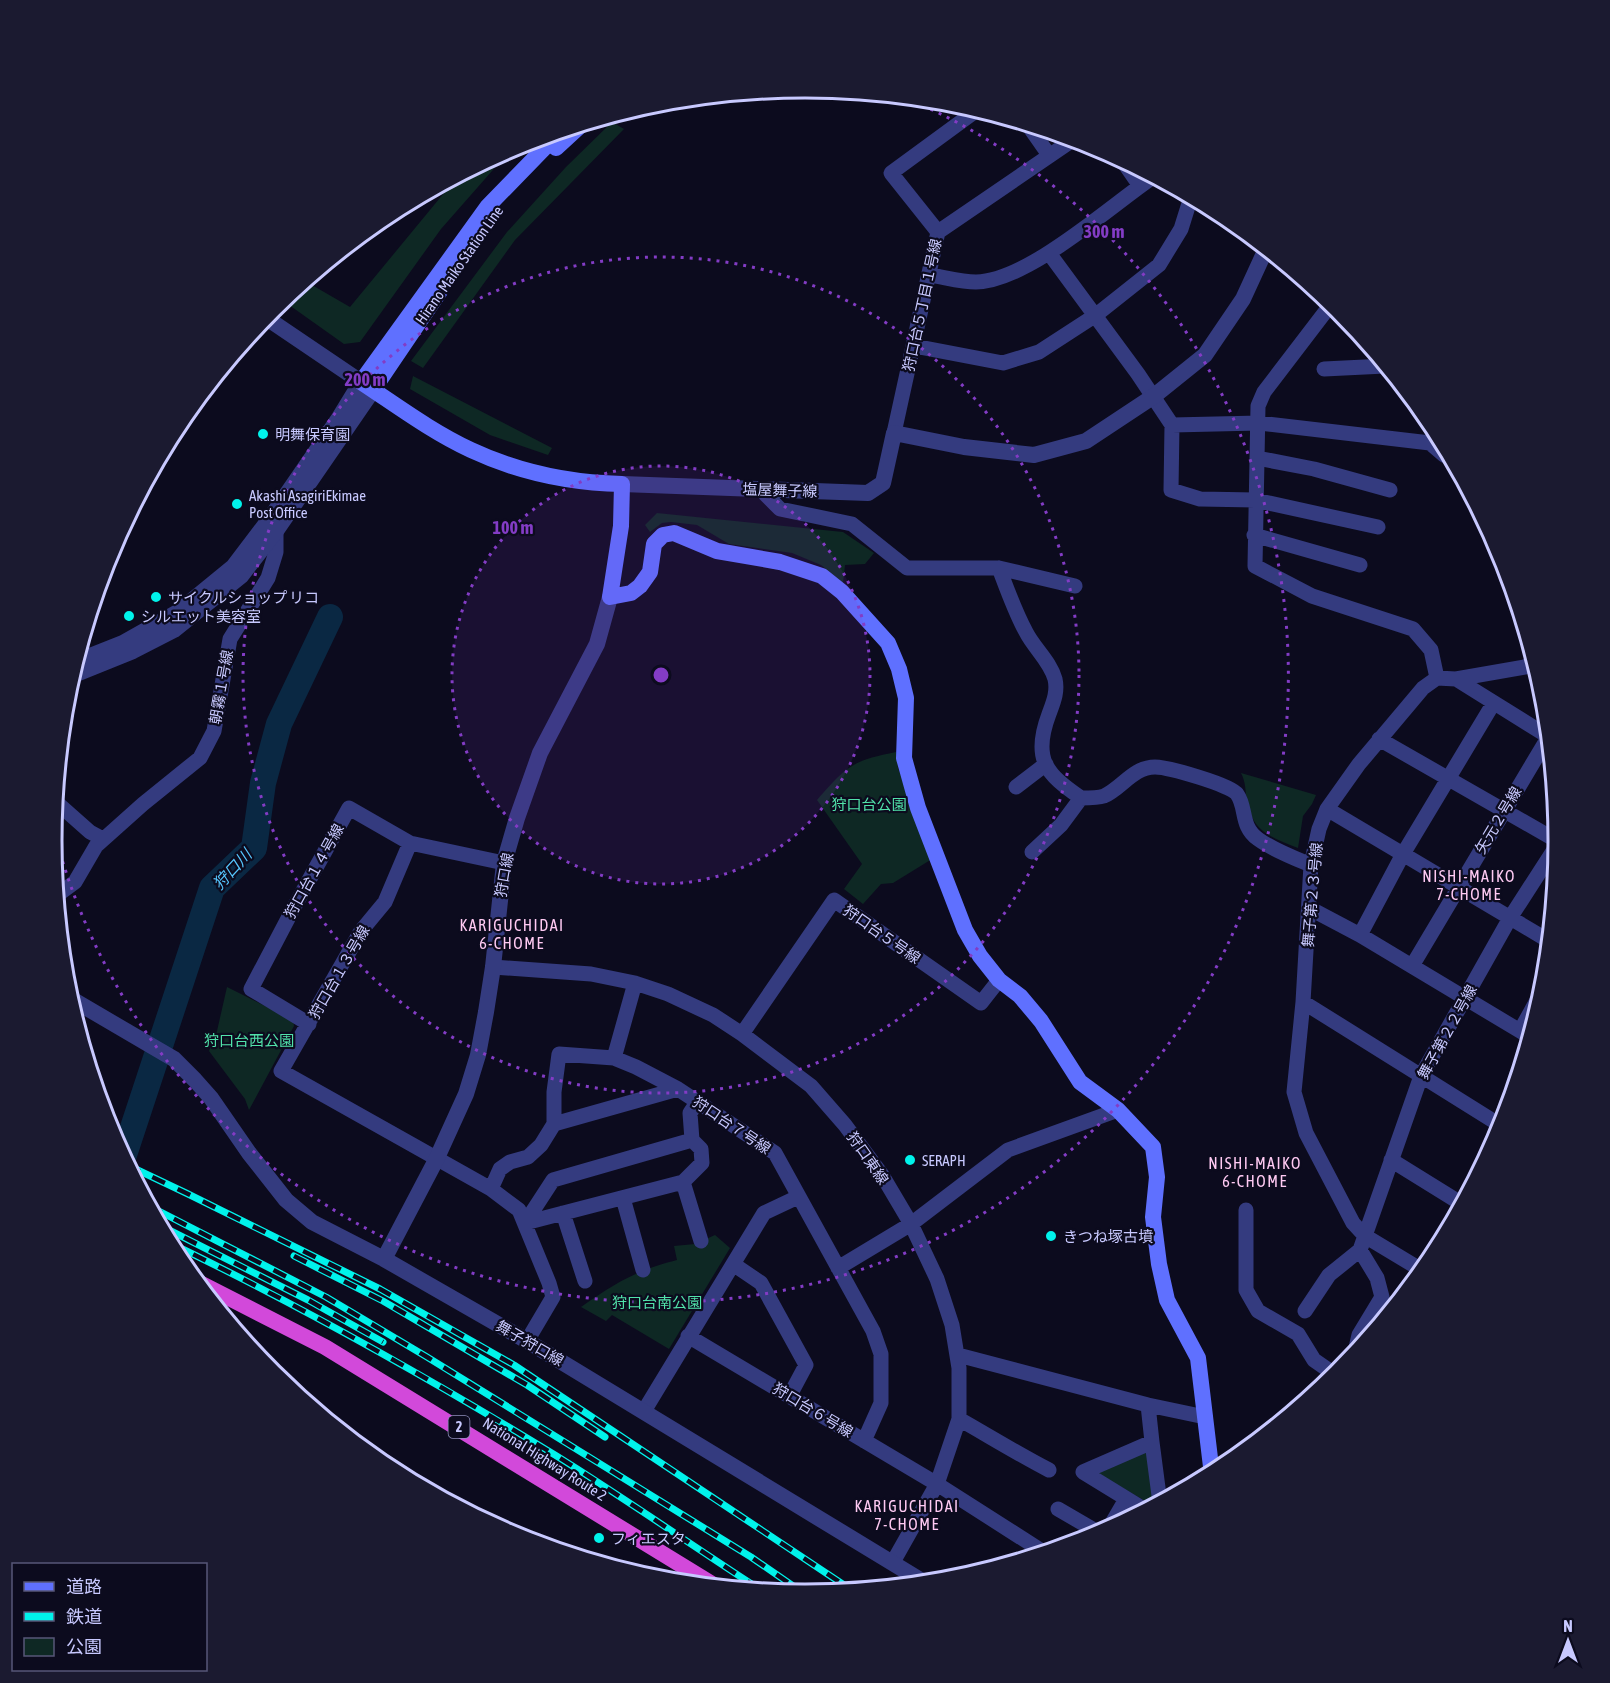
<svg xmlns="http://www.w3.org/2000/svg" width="1610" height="1683" font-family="'Asap Condensed','Noto Sans JP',sans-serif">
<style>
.green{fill:#0e2824}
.water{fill:#0a2843}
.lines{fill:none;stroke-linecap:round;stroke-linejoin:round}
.river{stroke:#0a2843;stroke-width:26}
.minor{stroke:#343b7f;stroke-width:15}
.tertiary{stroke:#343b7f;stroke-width:16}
.secondary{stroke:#5f70ff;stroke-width:16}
.trunk{stroke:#d249da;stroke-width:16}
.rail-casing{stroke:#00f3eb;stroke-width:7}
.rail{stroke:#0c0b1e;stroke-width:4.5;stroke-dasharray:14;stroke-linecap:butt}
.ring{fill:none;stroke:#833cc5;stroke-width:3;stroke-dasharray:3 6}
.poi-dot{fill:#00f3eb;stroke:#0c0b1e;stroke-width:2}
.labels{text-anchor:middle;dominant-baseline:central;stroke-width:4.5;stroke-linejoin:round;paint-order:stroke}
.shield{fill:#0c0b1e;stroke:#9090bc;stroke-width:1.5}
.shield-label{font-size:14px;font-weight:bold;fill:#c8c9ff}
.street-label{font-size:15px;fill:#c8c9ff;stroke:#0c0b1e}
.poi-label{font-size:15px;fill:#c8c9ff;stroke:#0c0b1e;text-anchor:start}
.park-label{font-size:15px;fill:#51e2aa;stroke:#0c0b1e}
.water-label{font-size:16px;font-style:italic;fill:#56c7ff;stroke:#0c0b1e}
.neighbourhood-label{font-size:16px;letter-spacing:1.5px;fill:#ffcaf3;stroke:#0c0b1e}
.rim{fill:none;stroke:#c8c9ff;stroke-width:3}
.centre{fill:#833cc5;stroke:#0c0b1e;stroke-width:3}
.ring-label{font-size:18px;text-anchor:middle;font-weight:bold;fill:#833cc5;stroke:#0c0b1e;stroke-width:4.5;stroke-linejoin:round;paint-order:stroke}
</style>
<rect width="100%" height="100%" fill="#0c0b1e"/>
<!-- green -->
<path class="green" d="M612,122L624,129L515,240L423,368L411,361L507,232L566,167Z
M514,146L441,229L360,342L344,344L282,300L305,281L350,307L458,176Z
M413,376L552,448L548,455L490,435L410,389Z
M657,513L843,532L874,553L865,564L845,565L843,583L821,565L792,553L729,544L697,525L671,522L662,523L650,532L645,525Z
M896,752L898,768L932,859L893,883L881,884L863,904L844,889L862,864L817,800C847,766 851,761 896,752Z
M1241,773L1316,795L1312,804L1303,816L1298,848C1271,837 1252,832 1247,800C1245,790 1246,783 1241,773Z
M227,987L293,1020L294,1026L249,1110L245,1099L209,1051L217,1031Z
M715,1235L730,1248L669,1349L612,1315L606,1321L581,1307C616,1283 634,1271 677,1260L674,1246L695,1244Z
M1148,1450L1154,1506L1095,1472Z"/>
<!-- water -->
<path class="water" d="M348,1437L448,1501L386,1468Z"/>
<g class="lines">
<!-- river -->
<path class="river" d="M123,1158L212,888L254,848L263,783L279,724L330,617"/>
<!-- minor -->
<path class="minor" d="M1028,125L1049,155
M1122,160L1140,186
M938,232L891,173L977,110
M1049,253L1138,374L1172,425L1259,423L1430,443L1444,455L1448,452
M930,275C944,277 961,282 976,282C1028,281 1109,207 1153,177
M1332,303L1264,392L1258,406L1255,566L1312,596L1413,629L1431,650L1437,678
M914,346L1003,363L1039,352L1096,315L1159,265L1181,229L1191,197
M1324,369L1385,366
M1172,425L1171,490L1200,499L1255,500L1378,527
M894,433L938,232L1074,139
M1257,458L1314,469L1390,490
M761,490L780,509L852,524L907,568H999L1075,586
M1254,535L1360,565
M999,568C1007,589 1015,612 1026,632C1034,648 1050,661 1055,679C1058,692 1053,703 1049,714C1032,759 1046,774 1081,798C1088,798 1098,798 1104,796C1122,788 1133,767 1155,767C1168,767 1231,785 1237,794C1247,808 1240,826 1258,839C1273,850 1294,858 1311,865
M1456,679L1549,737
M1379,739L1559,842
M1016,787L1046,764
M55,801L90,832L103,839
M1327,809L1549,941
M410,843L385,902L361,931L281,1071L491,1189L519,1210L549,1283L553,1297L527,1341
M1032,852L1061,825L1081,798
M56,896L75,882L96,846L143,804L200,758L214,731L230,639L268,578L276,552V531
M1309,908L1360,935L1530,1037
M1360,935L1403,854L1493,704
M1412,966L1549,736
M493,967L591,974L635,983L668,994L713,1015L742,1034L811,1086L845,1125L882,1175L911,1224L937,1279L952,1325L959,1368V1419L937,1484L893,1562
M1303,1002L1503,1127
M309,1024L251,989L293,909L349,808L410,843L504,863
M1520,1031L1545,986
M742,1034L834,900L981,1003L999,980
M614,1058L635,983
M554,1124V1092L559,1054L614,1058L636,1067L678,1089L775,1153L873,1331L881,1354V1403L864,1441
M554,1124L678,1089
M1391,1160L1462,1204
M683,1182L701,1241
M491,1189L500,1169L510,1162L528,1157L541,1145L554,1124
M623,1198L643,1270
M1246,1210V1290L1258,1311L1298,1334L1314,1360L1337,1376
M563,1213L585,1281
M525,1223L553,1180L692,1140L690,1113L698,1101
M525,1223L683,1182L702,1163L701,1149L692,1140
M733,1264L761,1283L806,1365L790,1395
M838,1268L911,1224L1008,1150L1118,1110
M1423,1271L1365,1236L1353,1223L1306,1133L1294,1092L1303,1002L1311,865L1319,829L1327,809L1359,764L1423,688L1437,678L1456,679L1525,667L1534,661
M1305,1311L1329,1275L1360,1250
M688,1336L937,1484L1045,1553
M958,1355L1148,1405L1205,1417
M1354,1356L1359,1335L1382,1297L1377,1278L1360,1250L1421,1076L1510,918L1559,842
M1148,1405L1152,1442
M644,1411L764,1213L798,1197
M959,1419C989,1436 1018,1454 1049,1470
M1083,1472L1152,1442L1160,1503
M1083,1472L1145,1510
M1058,1509L1101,1534
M1108,1530L1126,1499"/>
<!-- tertiary -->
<path class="tertiary" d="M622,484L868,493L883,483L894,433L964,447L1034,455L1086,441L1154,396L1205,355L1243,299L1266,249
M75,662L123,643L178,612L233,567L271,517L339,418L361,382L265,317
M71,676L133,651L174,630L241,576L276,531L373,390
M68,997L174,1059L195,1080L211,1098L249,1153L286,1200L312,1222L384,1259L527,1341L927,1584
M384,1259L436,1160L466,1094L478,1055L486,1012L493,967L504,863L517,818L540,753L597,644L610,597"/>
<!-- secondary -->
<path class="secondary" d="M560,132L488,206L361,382C396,405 432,432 471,450C518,472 570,483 622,484L621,526L610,597L631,593L640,586L650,572L654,544L663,535L674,533L717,551L780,562L822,576L842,592L888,643L899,669L906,698L904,758L918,808L965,930L980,956L999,980L1020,996L1041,1021L1080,1082L1118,1110L1153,1147L1157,1177L1153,1217L1159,1264L1167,1300L1198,1358L1212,1475
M556,148L581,125
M373,390L440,291"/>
<!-- trunk -->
<path class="trunk" d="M194,1280L325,1347L717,1587"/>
<defs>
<path id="rail" d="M127,1165L186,1193L380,1289L514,1365L853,1591
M149,1206L326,1297L427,1357L751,1557L806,1595
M159,1225L308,1300L383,1342
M168,1242C301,1306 429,1378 555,1455C626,1499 694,1547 764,1592
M294,1256L383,1301L527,1385L605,1437"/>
</defs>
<!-- rail casing -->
<use href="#rail" class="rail-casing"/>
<!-- rail -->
<use href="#rail" class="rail"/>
</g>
<!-- distance rings -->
<circle cx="661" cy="675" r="209" fill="#833cc5" fill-opacity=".12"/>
<g class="ring">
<circle cx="661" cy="675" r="209"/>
<circle cx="661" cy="675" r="418"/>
<path d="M906 98A627 627 0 1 1 53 827"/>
</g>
<!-- markers -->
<g class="poi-dot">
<circle cx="263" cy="434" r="6"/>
<circle cx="237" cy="504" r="6"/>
<circle cx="156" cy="597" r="6"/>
<circle cx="129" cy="616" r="6"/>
<circle cx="910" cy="1160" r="6"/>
<circle cx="1051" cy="1236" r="6"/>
<circle cx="599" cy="1538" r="6"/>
</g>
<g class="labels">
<!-- shield labels -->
<rect class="shield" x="448.5" y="1416" width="21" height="22" rx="4.5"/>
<g class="shield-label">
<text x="459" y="1427">2</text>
</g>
<!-- street labels -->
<g class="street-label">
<text transform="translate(459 265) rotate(-55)">Hirano Maiko Station Line</text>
<text transform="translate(922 305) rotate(-78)">狩口台５丁目１号線</text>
<text transform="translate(780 490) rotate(2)">塩屋舞子線</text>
<text transform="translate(221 687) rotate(-80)">朝霧１号線</text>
<text transform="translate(1498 820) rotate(-59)">矢元２号線</text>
<text transform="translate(314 871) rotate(-61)">狩口台１４号線</text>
<text transform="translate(504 875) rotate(-80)">狩口線</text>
<text transform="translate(1312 895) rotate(-85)">舞子第２３号線</text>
<text transform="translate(882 934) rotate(35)">狩口台５号線</text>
<text transform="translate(339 972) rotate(-60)">狩口台１３号線</text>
<text transform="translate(1447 1032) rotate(-61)">舞子第２２号線</text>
<text transform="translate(732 1125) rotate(34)">狩口台７号線</text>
<text transform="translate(868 1158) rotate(55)">狩口東線</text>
<text transform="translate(530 1343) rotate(30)">舞子狩口線</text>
<text transform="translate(813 1410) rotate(31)">狩口台６号線</text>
<text transform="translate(545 1459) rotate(32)">National Highway Route 2</text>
</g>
<!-- poi labels -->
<g class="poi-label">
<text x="275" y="434">明舞保育園</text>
<text x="249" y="495">Akashi AsagiriEkimae<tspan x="249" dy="17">Post Office</tspan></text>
<text x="168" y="597">サイクルショップ リコ</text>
<text x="141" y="616">シルエット美容室</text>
<text x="922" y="1160">SERAPH</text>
<text x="1063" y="1236">きつね塚古墳</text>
<text x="611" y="1538">フィエスタ</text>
</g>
<!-- park labels -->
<g class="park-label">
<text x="869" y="804">狩口台公園</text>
<text x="249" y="1040">狩口台西公園</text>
<text x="657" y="1302">狩口台南公園</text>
</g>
<!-- water labels -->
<g class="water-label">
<text transform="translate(232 869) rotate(-47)">狩口川</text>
</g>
<!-- neighbourhood labels -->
<g class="neighbourhood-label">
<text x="1469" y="876">NISHI-MAIKO<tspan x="1469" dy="18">7-CHOME</tspan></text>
<text x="512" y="925">KARIGUCHIDAI<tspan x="512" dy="18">6-CHOME</tspan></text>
<text x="1255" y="1163">NISHI-MAIKO<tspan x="1255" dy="18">6-CHOME</tspan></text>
<text x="907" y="1506">KARIGUCHIDAI<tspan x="907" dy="18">7-CHOME</tspan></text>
</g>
</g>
<!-- crop -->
<path d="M0 0H1610V1683H0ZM62 841a743 743 0 1 1 1486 0a743 743 0 1 1-1486 0Z" fill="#1b1a30" fill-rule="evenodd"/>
<path class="rim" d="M62 841a743 743 0 1 1 1486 0a743 743 0 1 1-1486 0Z"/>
<circle cx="661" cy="675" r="9" class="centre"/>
<g class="ring-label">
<text x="1104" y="238">300 m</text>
<text x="365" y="386">200 m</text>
<text x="513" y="534">100 m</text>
</g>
<!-- legend -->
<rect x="12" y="1563" width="195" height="108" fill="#0c0b1e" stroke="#575778" stroke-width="1.5"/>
<rect x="24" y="1582" width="30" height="9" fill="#5f70ff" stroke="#575778" stroke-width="1.5"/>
<text x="66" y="1593" font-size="18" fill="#c8c9ff">道路</text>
<rect x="24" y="1612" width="30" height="9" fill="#00f3eb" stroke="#575778" stroke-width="1.5"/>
<text x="66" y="1623" font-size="18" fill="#c8c9ff">鉄道</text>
<rect x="24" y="1638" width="30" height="18" fill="#0e2824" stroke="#575778" stroke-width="1.5"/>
<text x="66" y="1653" font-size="18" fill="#c8c9ff">公園</text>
<!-- north arrow -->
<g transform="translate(1568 1641)" stroke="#0c0b1e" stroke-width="4.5" paint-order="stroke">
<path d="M0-4.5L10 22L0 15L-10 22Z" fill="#c8c9ff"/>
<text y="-9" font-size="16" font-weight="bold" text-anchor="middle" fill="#c8c9ff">N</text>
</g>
</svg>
